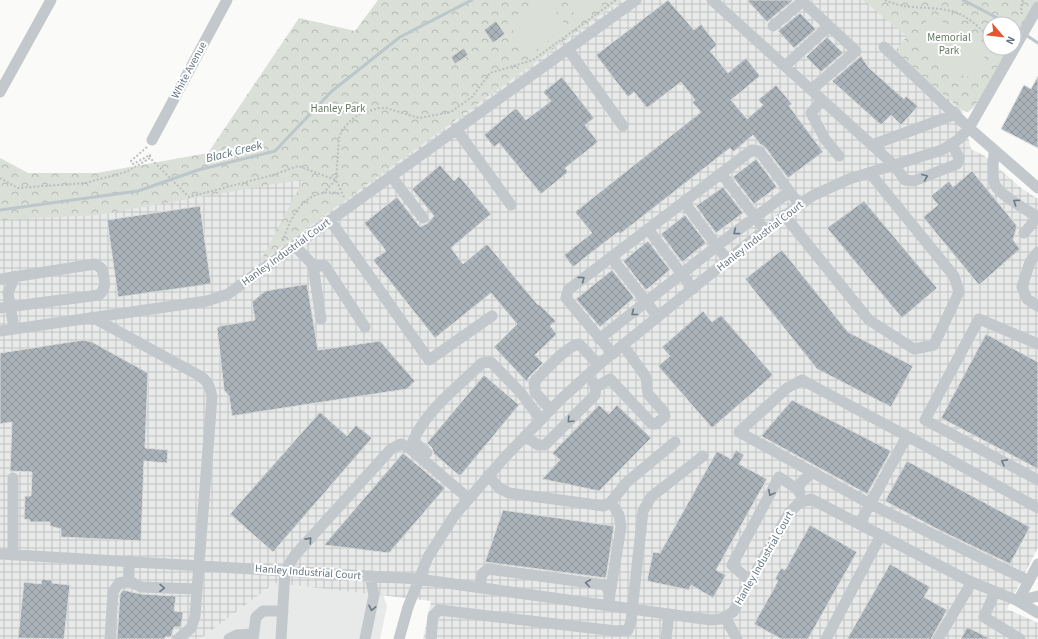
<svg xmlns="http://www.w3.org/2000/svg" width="1038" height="639" font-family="'Source Sans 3',sans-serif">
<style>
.built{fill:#e8e9e9}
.industrial{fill:url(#industrial-grid)}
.park{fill:url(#park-crowns);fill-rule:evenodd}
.pitch{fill:#dadfd7}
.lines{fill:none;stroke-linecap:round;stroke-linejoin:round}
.stream{stroke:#bbc7cb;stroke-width:3}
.building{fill:url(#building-cross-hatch);stroke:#dcdcda}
.path{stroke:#bbbfc2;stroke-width:2;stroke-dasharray:2 2;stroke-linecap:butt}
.minor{stroke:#c3c8cc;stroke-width:11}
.oneway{stroke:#6a7a87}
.labels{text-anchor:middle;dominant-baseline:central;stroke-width:4;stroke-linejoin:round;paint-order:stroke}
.park-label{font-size:11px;fill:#687a64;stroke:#fff}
.street-label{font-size:11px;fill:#657683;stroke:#fff}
.water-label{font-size:12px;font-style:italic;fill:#60757c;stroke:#fff}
</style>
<defs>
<pattern id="industrial-grid" width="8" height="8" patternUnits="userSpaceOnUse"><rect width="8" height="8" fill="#e8e9e9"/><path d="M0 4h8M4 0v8" fill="none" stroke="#c0c1c2"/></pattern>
<pattern id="park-crowns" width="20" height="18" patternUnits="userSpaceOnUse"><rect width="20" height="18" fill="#dadfd7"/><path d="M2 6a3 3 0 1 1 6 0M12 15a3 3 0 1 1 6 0" fill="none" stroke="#b4b9b4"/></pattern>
<pattern id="building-cross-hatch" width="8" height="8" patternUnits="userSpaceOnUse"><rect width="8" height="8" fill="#aab3b9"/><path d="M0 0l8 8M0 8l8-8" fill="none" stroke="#8e969c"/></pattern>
</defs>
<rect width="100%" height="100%" fill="#fafaf8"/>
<!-- built -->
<path class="built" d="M275,583L382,591L387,606L380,639H200Z"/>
<!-- industrial -->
<path class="industrial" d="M621,0H862L908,36L894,54L962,110L971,149L985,156L1021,188L1038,199V547L1007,609L1038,623V639H423L431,601L275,583L200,639H0V219L305,179L261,261Z"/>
<!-- park -->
<path class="park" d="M378,0H621L260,262L304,179L97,215L0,220V158L28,173H97L208,153L299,18L355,31Z
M862,0H1038V7L1011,53L974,107L968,112L962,110L893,54L907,36ZM990,24H1014V48H990Z"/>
<!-- pitch -->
<path class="pitch" d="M538,0H547L567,27L530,54L507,22Z
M565,0H605L578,19Z
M930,18L938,19L983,45C989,55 981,68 973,75L966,77L919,50C911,41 920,25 930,18Z"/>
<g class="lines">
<!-- stream -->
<path class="stream" d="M963,0L1009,24
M1014,27L1038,43
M0,210L138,191L198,170L275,151L332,91L400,37L472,0"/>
</g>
<!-- building -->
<path class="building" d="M668,0L694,30L701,24L717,45L710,51L728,73L746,58L760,76L731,100L747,119L763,105L758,100L776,85L792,104L789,106L823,152L788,178L765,147L760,144L753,135L733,152L730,148L620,234L618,232L573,267L564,255L592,233L575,212L701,112L692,102L695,100L681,82L647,108L634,92L628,97L596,55Z
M747,0H793L767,22Z
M800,13L816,29L794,48L778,31Z
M496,21L505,34L493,43L484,30Z
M827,37L843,53L821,72L806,57Z
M464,48L468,55L455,64L451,57Z
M861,56L869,68L904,99L906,96L918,106L901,125L891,115L881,125L832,81Z
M1038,76V148L1001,129L1024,85L1031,89Z
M562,77L594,118L585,125L598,142L565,168L568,172L541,194L499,143L494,147L484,135L516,108L526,120L551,101L543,92Z
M756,159L777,187L754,204L733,177Z
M440,165L454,181L459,176L491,214L451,248L463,264L487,244L538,305L539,304L556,321L550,326L557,334L535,355L543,363L529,377L527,382L494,347L517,324L491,293L435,338L373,260L386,251L364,223L397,197L420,227L428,223L434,216L412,189Z
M972,171L1017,226L1013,240L1020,249L979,285L923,217L938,205L931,196L949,181L953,187Z
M723,187L743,213L716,233L696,206Z
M864,201L937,288L902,318L827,228Z
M200,206L211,284L118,297L107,220Z
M685,215L706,243L682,262L661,234Z
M648,241L670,270L646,290L623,261Z
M782,250L848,332L913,366L891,407L817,369L745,279Z
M612,270L634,298L600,327L576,299Z
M307,284L318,350L380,341L415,381L407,389L232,416L229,396L224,390L217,328L220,326L255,320L252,302L265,291Z
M703,311L712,322L721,315L773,375L712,428L658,366L670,356L662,347Z
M986,334L1038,362V469L941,418Z
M83,340L92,342L148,373L145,448L168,450L167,463L144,461L141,541L61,537V529L50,526V522H30V520L24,519L25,496H31L32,472L10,471L12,422L0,424V353Z
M484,375L519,405L460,476L434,454L432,448L427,443Z
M792,400L891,451L867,494L761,436Z
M599,405L609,414L617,405L651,438L599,491L542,479L560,460L552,453Z
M320,412L347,436L356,425L372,438L273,552L230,514Z
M736,450L744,455L739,464L767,479L716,570L726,575L713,598L691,585L689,590L647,581L653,552L660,553L717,451L731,459Z
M403,453L445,488L389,553L324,545Z
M907,461L1030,527L1010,564L939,530L885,501Z
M503,510L614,526L606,578L485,562Z
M810,525L857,552L808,639H781L754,624L778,581L775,579L781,568L785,570Z
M890,564L930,587L924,597L947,610L931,639H847Z
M42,579L52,580V583L70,585L64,639L18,638L24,582L41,584Z
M123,590L141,594L176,596L174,611L183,612L181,627H174L171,637H165V639H117L120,594Z
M967,627L991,639H961Z"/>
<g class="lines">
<!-- path -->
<path class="path" d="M885,0C907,11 932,5 955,12C969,17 979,28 990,37
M1022,14L1021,7L1023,0
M147,147L131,161L133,164L150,155V158
M0,178L18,188L85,183L126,172L150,158L189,197L273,175L298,166L336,180L344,197
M323,193L336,180L339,138L342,130L351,120L360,114L379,108H386L419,118L451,112L472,97L490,73L533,60L616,0
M283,241C289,221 300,197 323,193C328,192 336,193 341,194"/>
<!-- minor -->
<path class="minor" d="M712,0L894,165L905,180L914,181L957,164L959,158L952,144
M801,0L856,51L811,90
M773,26L803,1
M884,47L969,128L1038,188
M568,49L623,126
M785,66L829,26
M0,92L51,0
M822,100L811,113L825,139L839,156
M456,129L511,205
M152,140L227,0
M872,145L956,114
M994,150C994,160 991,175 995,185C1001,196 1027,210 1038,217
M721,173L765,230
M391,176L423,218
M684,202L728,261
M784,215L869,320L914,349L934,345L959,292L954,276L870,173
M330,220L429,360L492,316
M648,229L693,289
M1024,233L1038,217
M295,246L313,265L325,266L365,327
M1038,252L1030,262L1022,287L1027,299L1038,306
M611,257L658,317
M313,265L321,319
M0,279L95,264L102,269C104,279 108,287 99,295L0,308
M92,317L200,376C208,381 210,387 212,397L195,616L191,628L178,639
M14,328L8,293L15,276
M0,331L207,301L228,294L636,0
M599,339L722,242L789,192
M1038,344L979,319L925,420L1038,480
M613,354L566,298L568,290L752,150L759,151L799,204
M596,387L610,379L652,424H656L665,416L664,412L648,394L646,377L623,345
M551,410L535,392L534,382C544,372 566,346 579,344L599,365
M525,436L538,445H545L595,395L596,387L593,382
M907,436L1038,508
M427,453L413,441C427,409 458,387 482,363L491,362L521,393L541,420
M488,475L499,488L509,493L604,506L611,502L627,482L675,442
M13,478V555
M796,488L812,472L870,504L907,436L802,380L787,388L739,432L812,472
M860,523L870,504L1029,581
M0,554L418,579L711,620L721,619L733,612L789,513L799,503L811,499L967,580L1018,601L1038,613
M129,581L141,587L197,589
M751,582L732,565L779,477L796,488L800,493
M480,588L482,574L488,569L605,585L610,594L609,606
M995,592L984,617L1020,639
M610,594L621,527L619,515L611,502
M1018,601L1038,564
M1018,601L1038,596
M725,617L737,639
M110,639L113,592L119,583L129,581V561
M229,639L237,635L253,634
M253,639L256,617L263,611H283
M281,639L285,571L295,555L391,449L401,444L408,447L468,498
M365,639L374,595L370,576
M399,639L408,607L428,557L454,516L505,457L561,399L602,362L756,237L812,196L849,179L942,150L959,139L969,128L1038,7
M431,639L433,616L439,610L616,631L628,630L631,621L643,511L651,497L703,456
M666,639L669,614
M826,639L881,535
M938,639L972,582"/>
</g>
<!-- one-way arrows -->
<defs><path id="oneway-chevron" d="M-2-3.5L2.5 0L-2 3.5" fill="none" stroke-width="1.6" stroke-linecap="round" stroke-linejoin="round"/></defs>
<g class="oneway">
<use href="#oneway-chevron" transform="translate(925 177) rotate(-21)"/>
<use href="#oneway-chevron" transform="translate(1016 202) rotate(-145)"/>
<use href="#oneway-chevron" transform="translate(736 232) rotate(143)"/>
<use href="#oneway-chevron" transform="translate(582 279) rotate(-37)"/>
<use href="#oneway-chevron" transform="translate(634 313) rotate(142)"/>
<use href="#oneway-chevron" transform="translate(570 420) rotate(135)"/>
<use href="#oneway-chevron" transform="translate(1004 462) rotate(-152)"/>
<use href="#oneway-chevron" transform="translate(771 493) rotate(118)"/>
<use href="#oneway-chevron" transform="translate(309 540) rotate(-48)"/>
<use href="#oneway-chevron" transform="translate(588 583) rotate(-172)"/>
<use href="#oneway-chevron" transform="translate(162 588) rotate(1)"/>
<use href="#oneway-chevron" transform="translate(372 608) rotate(102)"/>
</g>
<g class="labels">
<!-- park labels -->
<g class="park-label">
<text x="949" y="37">Memorial<tspan x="949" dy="13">Park</tspan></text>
<text x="338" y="108">Hanley Park</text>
</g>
<!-- street labels -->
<g class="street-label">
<text transform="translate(189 70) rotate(-62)">White Avenue</text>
<text transform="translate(760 236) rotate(-38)">Hanley Industrial Court</text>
<text transform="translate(286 252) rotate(-36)">Hanley Industrial Court</text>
<text transform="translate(764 558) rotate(-60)">Hanley Industrial Court</text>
<text transform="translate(308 572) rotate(4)">Hanley Industrial Court</text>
</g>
<!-- water labels -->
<g class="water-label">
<text transform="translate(234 152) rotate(-14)">Black Creek</text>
</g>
</g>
<!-- north arrow -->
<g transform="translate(1002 36) rotate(118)"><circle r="19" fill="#ffffff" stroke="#c1c8cd"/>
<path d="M0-3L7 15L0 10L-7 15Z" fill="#e4572e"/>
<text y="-6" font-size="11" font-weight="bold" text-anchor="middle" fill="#657683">N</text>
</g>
</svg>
